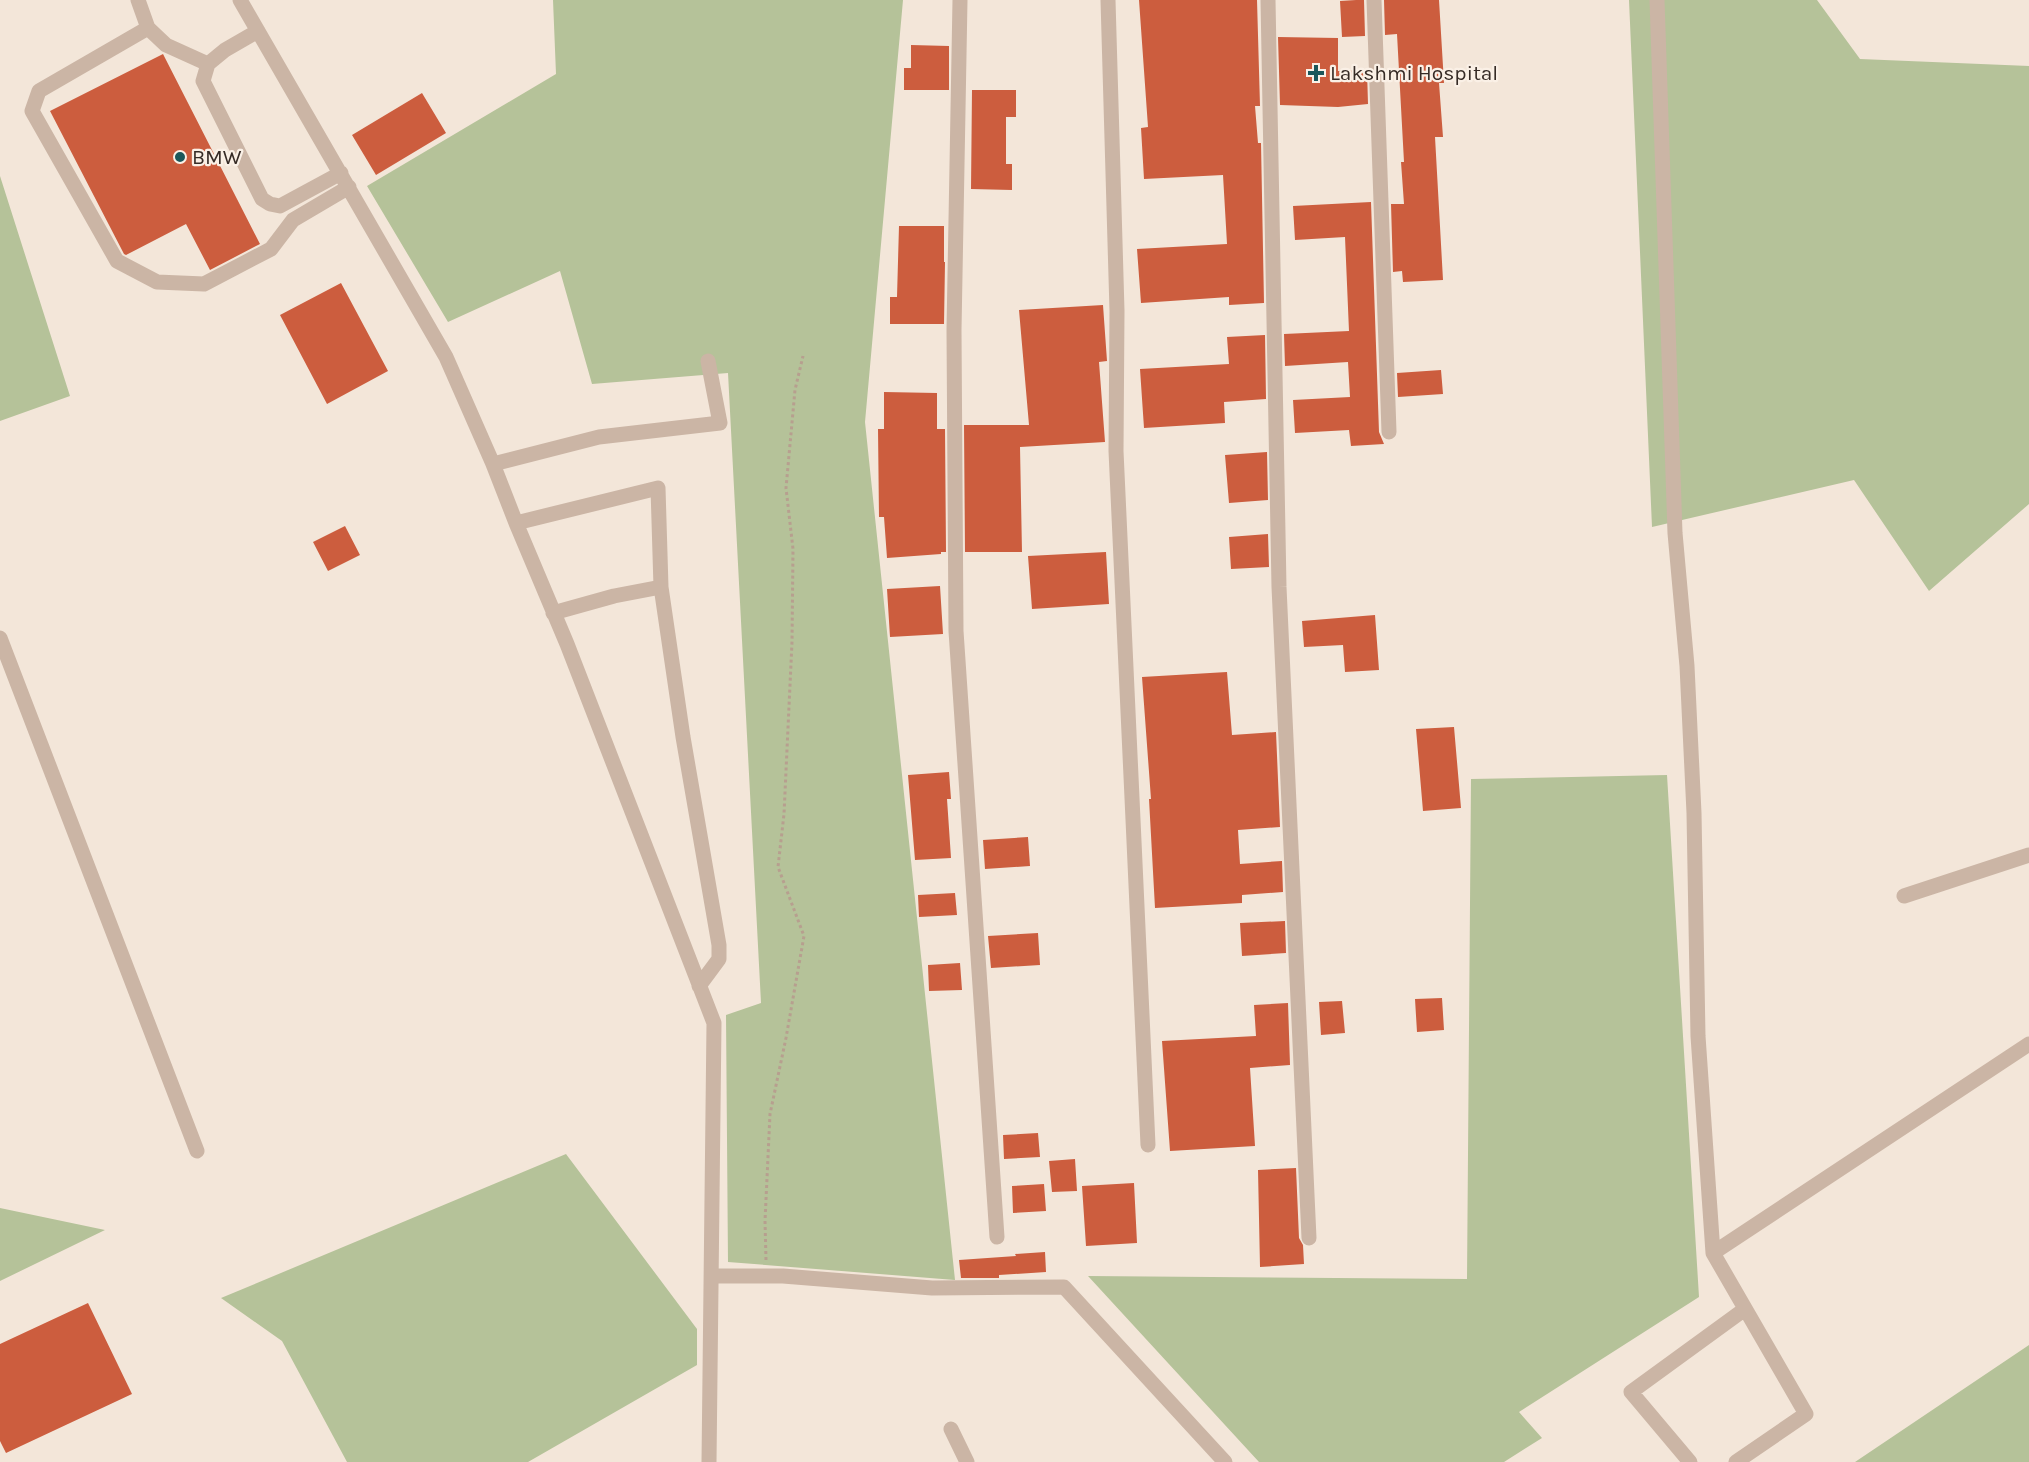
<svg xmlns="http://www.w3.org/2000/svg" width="2029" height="1462" font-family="Karla,sans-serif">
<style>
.green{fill:#b5c299}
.building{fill:#cc5d3e}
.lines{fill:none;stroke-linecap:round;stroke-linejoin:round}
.path{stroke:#b79f8f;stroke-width:3;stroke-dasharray:3 3;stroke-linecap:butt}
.minor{stroke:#cbb5a5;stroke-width:15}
.poi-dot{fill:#1a575a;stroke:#faf0e6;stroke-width:2}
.labels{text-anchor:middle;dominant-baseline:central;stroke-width:4.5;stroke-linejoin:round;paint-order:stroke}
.poi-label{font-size:21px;fill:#362b26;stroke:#faf0e6;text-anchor:start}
</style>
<rect width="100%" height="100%" fill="#f3e6d9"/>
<!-- green -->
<path class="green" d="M553,0H903L865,422L955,1280L728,1262L726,1015L761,1003L728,373L592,384L560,271L448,322L367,186L556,74Z
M1629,0H1817L1860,59L2029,66V504L1929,591L1854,480L1652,527Z
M0,176L70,396L0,421Z
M1667,775L1699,1297L1519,1412L1542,1438L1504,1462H1259L1088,1276L1467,1279L1471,779Z
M566,1154L697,1329V1365L528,1462H347L282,1341L221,1298Z
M0,1208L105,1230L0,1281Z
M2029,1345V1462H1855Z"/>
<!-- building -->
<path class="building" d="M1139,0H1257L1260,106H1255L1258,143H1261L1264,303L1229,305V297L1141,303L1137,249L1227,244L1223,175L1144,179L1141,128L1148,127Z
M1356,0H1364L1365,36L1342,37L1340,1Z
M1384,0H1439L1444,83H1439L1443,137H1435L1443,280L1403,282L1402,271L1393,272L1391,204H1404L1401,162H1404L1397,34L1385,35Z
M1278,37L1338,38V71L1367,70L1368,104L1338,107L1280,105Z
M911,45L949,46V90H904V68H911Z
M163,54L260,244L210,270L186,224L126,255L124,254L50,111Z
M972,90H1016V117H1006V164H1012V190L971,189Z
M422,93L446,133L376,175L352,135Z
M1371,202L1379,432L1384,444L1351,446L1349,430L1295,433L1293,400L1350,397L1348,362L1285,366L1284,334L1349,331L1345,237L1295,240L1293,206Z
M899,226H944V262H945L944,324H890V297H897Z
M341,283L388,371L327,404L280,315Z
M1103,305L1107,361L1099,362L1105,442L1020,447L1022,552H965L964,425H1029L1019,310Z
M1265,335L1266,399L1224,402L1225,423L1144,428L1140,369L1229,364L1227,337Z
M1441,370L1443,394L1398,397L1397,373Z
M884,392L937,393V429H945L946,552H941V554L887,558L884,517H879L878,429H884Z
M1267,452L1268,500L1229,503L1225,455Z
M345,526L360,555L328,571L313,542Z
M1268,534L1269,567L1231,569L1229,537Z
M1106,552L1109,604L1032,609L1028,556Z
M940,586L943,634L890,637L887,589Z
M1375,615L1379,670L1345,672L1343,645L1304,647L1302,621Z
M1227,672L1232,735L1276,732L1280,827L1238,830L1240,864L1282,861L1283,892L1242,895V903L1155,908L1149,799H1151L1142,677Z
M1454,727L1461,808L1423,811L1416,729Z
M949,772L951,799H947L951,858L915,860L908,775Z
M1028,837L1030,866L985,869L983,840Z
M955,893L957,915L919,917L918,895Z
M1285,921L1286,953L1242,956L1240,923Z
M1038,933L1040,965L991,968L988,936Z
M960,963L962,990L929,991L928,965Z
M1442,998L1444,1030L1417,1032L1415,999Z
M1342,1001L1345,1033L1321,1035L1319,1002Z
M1288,1003L1290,1065L1250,1068L1255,1146L1170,1151L1162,1041L1256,1036L1254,1005Z
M1038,1133L1040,1157L1004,1159L1003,1135Z
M1075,1159L1077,1191L1052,1192L1049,1161Z
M1296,1168L1299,1238L1303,1245L1304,1264L1260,1267L1258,1170Z
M1134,1183L1137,1243L1086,1246L1082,1186Z
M1044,1184L1046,1211L1013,1213L1012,1186Z
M1045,1252L1046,1272L999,1275V1278H961L959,1260L1016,1256L1015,1254Z
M88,1303L132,1394L6,1453L0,1441V1344Z"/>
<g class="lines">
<!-- path -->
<path class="path" d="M766,1260L765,1221L770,1114L786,1038L804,936L778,867L784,814L792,642L793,549L786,488L795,390L803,356"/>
<!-- minor -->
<path class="minor" d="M138,0L148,28L166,45L208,64
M240,0L446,357L493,464L516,523L567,644L714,1023L709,1462
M960,0L954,330L956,631L997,1237
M1108,0L1117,311L1116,451L1148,1145
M1268,0L1279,587L1309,1238
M1374,0L1389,432
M1657,0L1675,533L1687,666L1694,813L1698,1036L1713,1253L1806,1414L1736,1462
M148,28L39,91L32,111L117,261L157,282L204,284L271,249L293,220L349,187
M258,31L225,50L208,64L203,81L262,199L270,204L280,206L341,173
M493,464L599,437L720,423L708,361
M516,523L658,488L661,587L614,596L553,613
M661,587L683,737L719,945V959L699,986
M0,638L197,1151
M1904,896L2029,855
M1713,1253L2029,1044
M711,1276H783L932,1288L1064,1287L1225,1462
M951,1429L967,1462
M1690,1462L1631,1392L1745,1309"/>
</g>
<!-- markers -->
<g class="poi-dot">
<path d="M1313 64h6v6h6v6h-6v6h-6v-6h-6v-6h6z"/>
<circle cx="180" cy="157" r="6"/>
</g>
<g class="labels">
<!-- poi labels -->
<g class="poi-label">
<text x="1330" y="73">Lakshmi Hospital</text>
<text x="192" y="157">BMW</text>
</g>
</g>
</svg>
